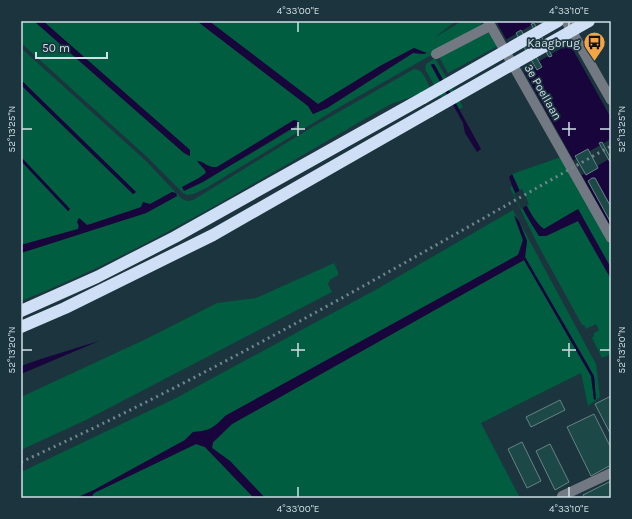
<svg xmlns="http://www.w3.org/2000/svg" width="632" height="519" font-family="Karla,sans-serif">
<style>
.green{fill:#005d3f;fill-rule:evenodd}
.water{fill:#17053c}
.pier{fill:#1b343e}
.building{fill:#1d4848;stroke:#658484}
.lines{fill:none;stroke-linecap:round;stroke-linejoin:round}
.minor{stroke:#737982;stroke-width:10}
.highway{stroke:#cfdff6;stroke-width:12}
.rail{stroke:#71858e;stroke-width:3;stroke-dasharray:2 4;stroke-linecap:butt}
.highway-bridge{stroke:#cfdff6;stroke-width:12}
.ticks{fill:none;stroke:#d1dfe6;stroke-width:1.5}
.labels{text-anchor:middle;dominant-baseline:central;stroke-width:3.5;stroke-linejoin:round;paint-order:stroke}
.poi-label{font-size:12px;fill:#d1dfe6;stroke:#1b343e;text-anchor:end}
.street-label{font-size:12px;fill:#d1dfe6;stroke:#1b343e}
.neatline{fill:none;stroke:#d1dfe6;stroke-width:1.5}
.ticks-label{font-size:10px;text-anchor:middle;fill:#d1dfe6}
</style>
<rect width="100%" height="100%" fill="#1b343e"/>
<!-- green -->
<path class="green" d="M21,21H34L184,153L189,156L190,150L43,21H197L308,106L313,114L327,108L413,53L424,54L414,48L380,66L318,105L209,21H456L434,38L462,21H482C481,26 477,29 472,32L338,108L206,188L194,194L187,195L183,193L146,156L21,43ZM294,120L299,125L240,160L182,187L199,178L206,173L205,170L198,163L200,161L211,168L217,167Z
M490,32L498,46L448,73L439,57Z
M21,48L146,161L182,199L188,201L193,200L314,126L414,69C423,69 426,80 430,87L417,95L391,104C271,172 150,250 21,301V253L146,213L177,196L172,192L150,205L87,225L79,218L78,229L21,245V161L68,211L70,209L21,157V85L133,194L136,192L21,80Z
M435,58L463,107L458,110L434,64L431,65L452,105L447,108L425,69L426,64Z
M561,157L611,247V268L578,209L544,229C530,219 520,190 512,174Z
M512,186L530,221L539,236H546L578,221L611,279V354L602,358L592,338L594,336V333L599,330L596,324L586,329L584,325H582L537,243L510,188Z
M513,210L596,364L600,397L588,406L581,373L481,423L520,498H265L230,461L212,448L213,443L232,424L524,260L591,376L594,399L595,379L587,363L525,257L527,241L514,217L523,240L518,255L225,416C215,428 209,431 193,432L185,440L94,490L76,498H21V472L176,398L377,289Z
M334,263L338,272V275L330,280L328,284L332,292L86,420L21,450V397L148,338L217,303L256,298Z
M196,444L205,447L254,498H94L92,496L94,493Z"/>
<!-- water -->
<path class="water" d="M34,21H43L190,150V156L184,153Z
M197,21H209L318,104L380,66L414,48L427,53L424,54L413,53L327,108L313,114L308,106Z
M496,21H557L611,118V228Z
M432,64H434L436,67L481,149L477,152L465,133L463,123L431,65Z
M21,80L136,192L133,194L21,85Z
M294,120L298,121L299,124L203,182L184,191L182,187L199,178L206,173L205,170L197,161C206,162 207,168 217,167Z
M21,157L70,209L68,211L21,161Z
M512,174C520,190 530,219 544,229L578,209L611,268V279L578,221L546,236H539C527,217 516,198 509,177Z
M172,192L176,193L177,196L146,213L21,253V245L78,229L79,226L77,222L79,218L87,225L91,224L141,207L143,202L150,204Z
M514,215L519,221L527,241L525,257L594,376L596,399L594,400L591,376L524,260L232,424L213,442L212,448L230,461L265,498H254L205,447L196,444L94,493L92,496L94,498H76L94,490L185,440L193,432C209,431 214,428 225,416L518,255L523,240Z
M99,341L21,374V366L41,359Z"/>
<!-- pier -->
<path class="pier" d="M539,21H559L571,43L522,71L505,40Z
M611,139V158L580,176L572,161Z
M522,189L529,204L521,209L514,194Z"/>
<!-- building -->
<path class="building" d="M534,23L552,56L549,57L531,24Z
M521,30L542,67L537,70L516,33Z
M602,142L611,159V161L610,162L599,143Z
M588,149L598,168L586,175L575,156Z
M592,178H595L611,207V223L588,181Z
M611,396V435L595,404Z
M560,400L565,410L531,427L526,417Z
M594,414L611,448V465L591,476L567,427Z
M522,442L541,481L527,488L508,449Z
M550,444L569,482L555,490L536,451Z
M611,481V498H585L583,495Z"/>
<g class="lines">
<!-- minor -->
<path class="minor" d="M488,21L611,238
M566,21L611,100
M436,54L490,26
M563,498L562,496L611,473"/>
<!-- highway -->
<path class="highway" d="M21,311L97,277L175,237L423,98
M21,327L65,308L213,235L430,111"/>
<!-- rail -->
<path class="rail" d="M21,462C224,370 417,255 611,146"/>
<!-- highway-bridge -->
<path class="highway-bridge" d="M423,98L558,21
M430,111L589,21"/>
</g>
<!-- ticks -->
<path class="ticks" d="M298,22V32M569,22V32M298,122V136M569,122V136M22,129H32M291,129H305M562,129H576M600,129H610M298,343V357M569,343V357M22,350H32M291,350H305M562,350H576M600,350H610M298,487V497M569,487V497"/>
<!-- icons -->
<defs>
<symbol id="bus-pin" viewBox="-11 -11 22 30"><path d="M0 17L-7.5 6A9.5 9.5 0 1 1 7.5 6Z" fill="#f3a443" stroke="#1b343e"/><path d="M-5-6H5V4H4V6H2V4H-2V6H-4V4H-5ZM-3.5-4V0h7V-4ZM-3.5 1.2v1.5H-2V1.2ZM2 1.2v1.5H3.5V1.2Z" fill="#111"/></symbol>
</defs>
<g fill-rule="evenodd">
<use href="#bus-pin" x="582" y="30" width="25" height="34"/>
</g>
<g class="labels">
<!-- poi labels -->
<g class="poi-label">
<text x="580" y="43">Kaagbrug</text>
</g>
<!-- street labels -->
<g class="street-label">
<text transform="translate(543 92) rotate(60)">3e Poellaan</text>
</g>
</g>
<!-- border -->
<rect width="632" height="519" fill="none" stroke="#1b343e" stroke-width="44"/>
<!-- scale -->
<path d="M36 52v6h71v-6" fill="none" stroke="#d1dfe6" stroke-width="2"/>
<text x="42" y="52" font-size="12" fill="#d1dfe6" stroke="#1b343e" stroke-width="3" paint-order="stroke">50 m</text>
<rect x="22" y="22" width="588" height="475" class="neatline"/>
<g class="ticks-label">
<text x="298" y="14">4°33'00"E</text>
<text x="569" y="14">4°33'10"E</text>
<text transform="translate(11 129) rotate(-90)" y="4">52°13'25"N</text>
<text transform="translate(621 129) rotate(-90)" y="4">52°13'25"N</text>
<text transform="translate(11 350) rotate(-90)" y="4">52°13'20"N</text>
<text transform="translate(621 350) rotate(-90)" y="4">52°13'20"N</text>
<text x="298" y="512">4°33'00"E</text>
<text x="569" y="512">4°33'10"E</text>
</g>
</svg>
